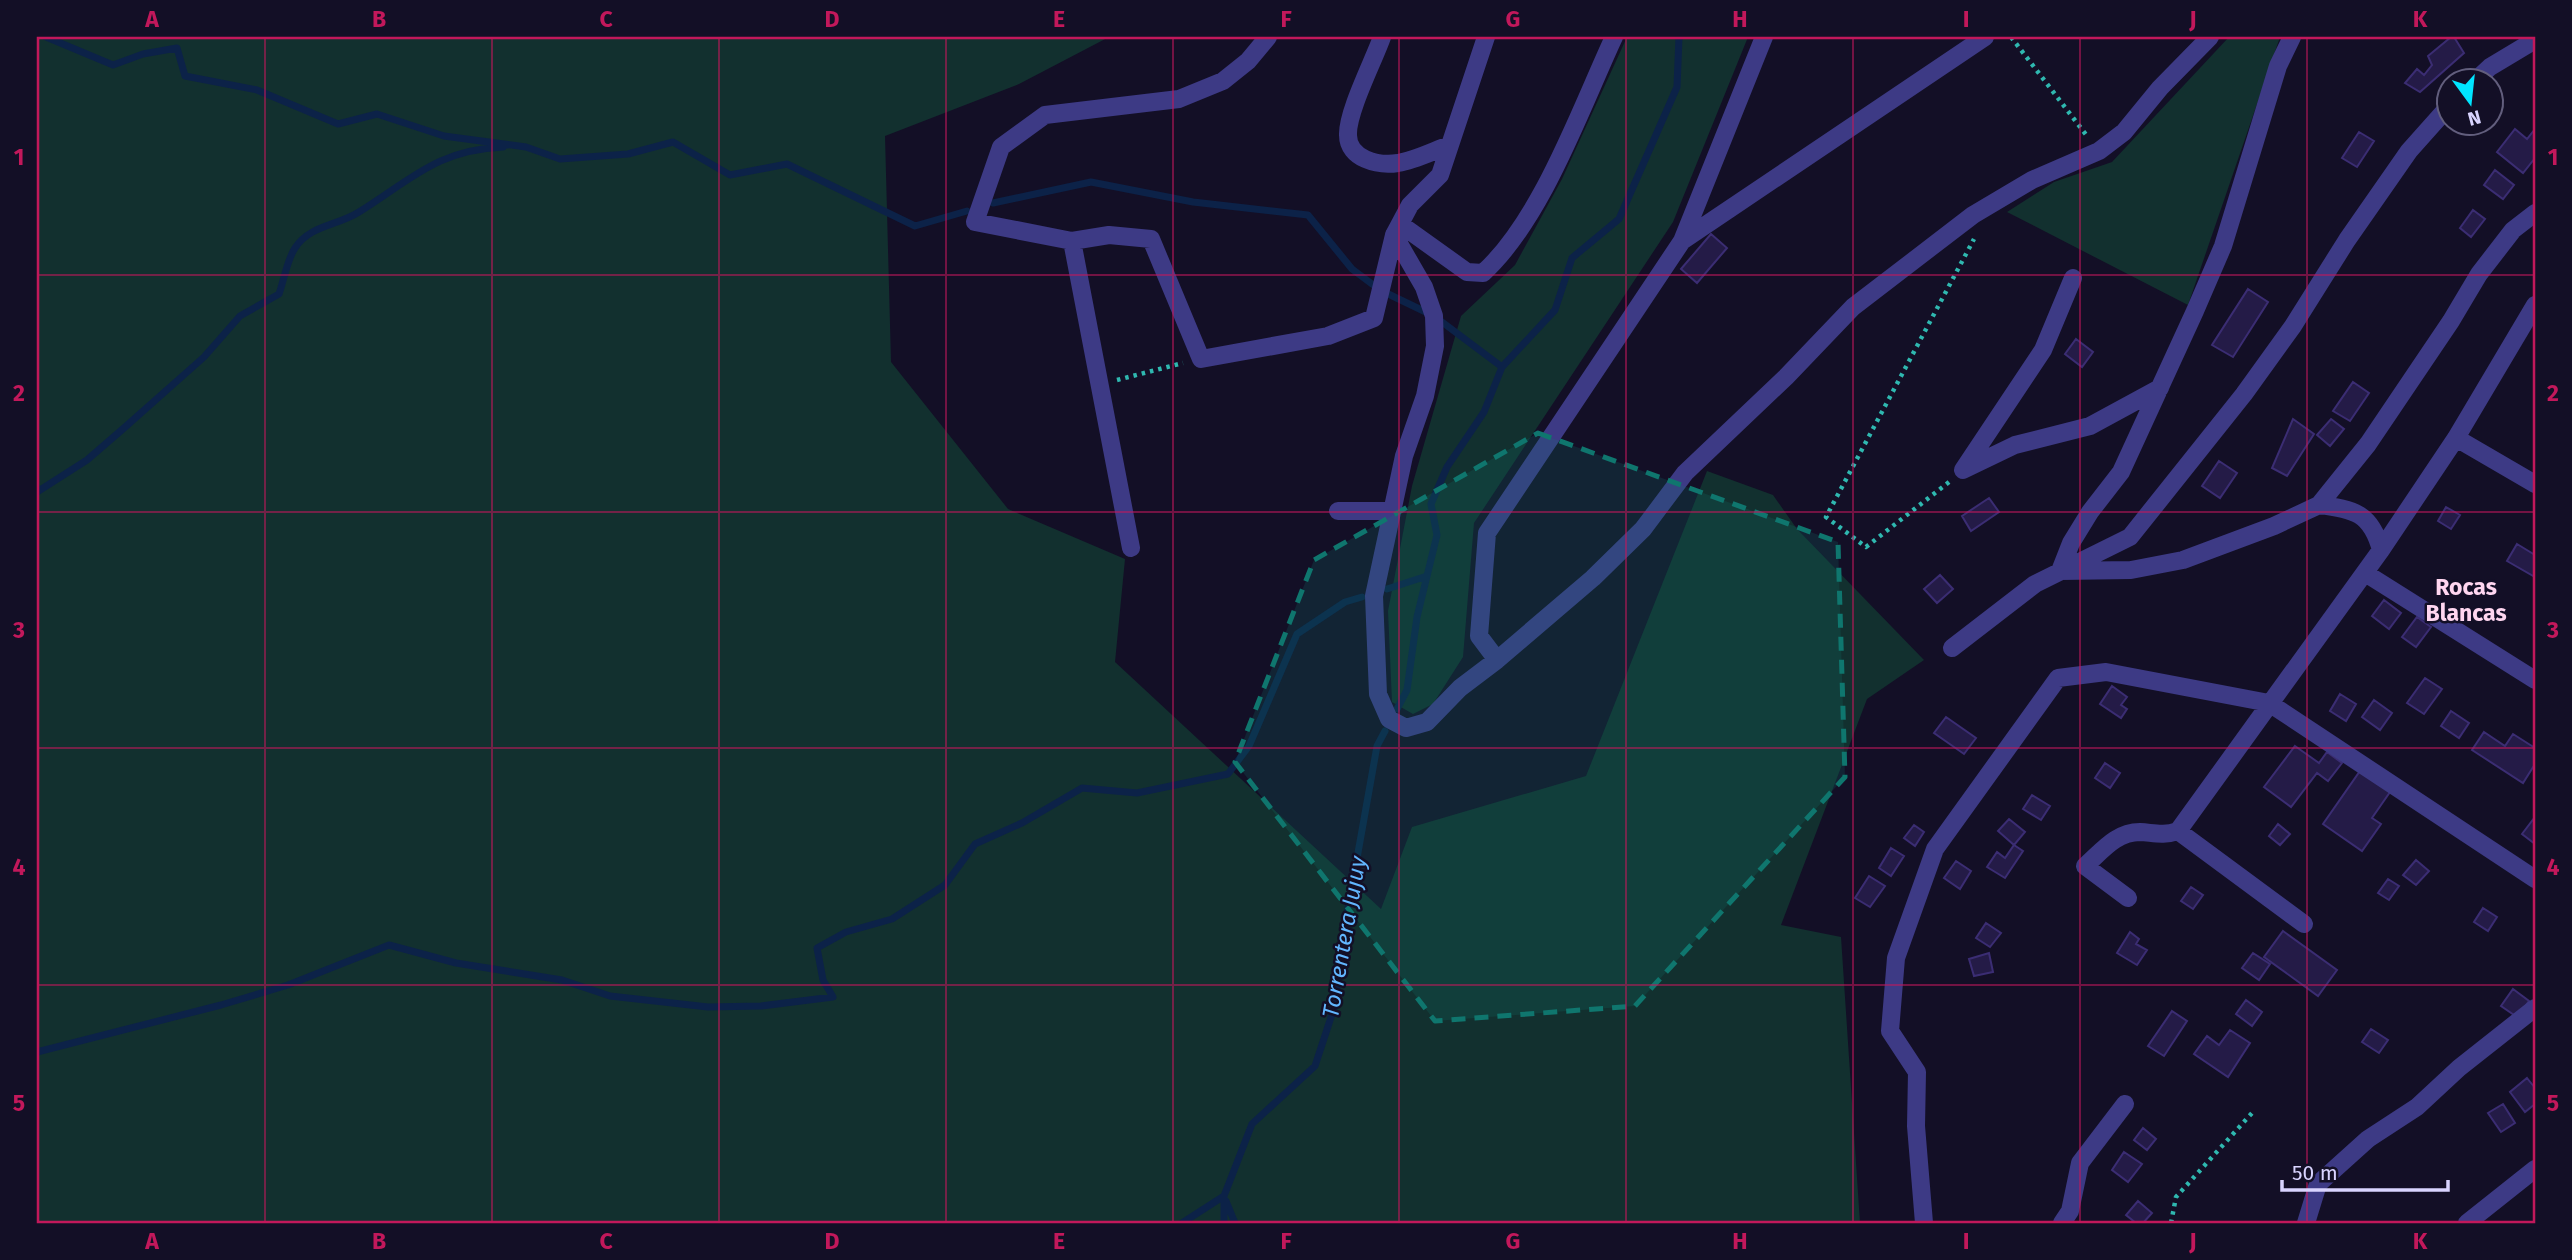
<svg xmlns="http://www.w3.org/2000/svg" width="2572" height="1260" font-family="'Fira Sans',sans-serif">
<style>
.green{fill:#12302f}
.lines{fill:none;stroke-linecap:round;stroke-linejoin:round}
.stream{stroke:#0c2248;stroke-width:7}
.building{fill:#241b47;stroke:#3b2d73;stroke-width:2}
.path{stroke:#2fb8b0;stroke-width:4.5;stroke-dasharray:3.5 5;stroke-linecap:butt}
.minor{stroke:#3d3a85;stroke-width:18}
.marked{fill:#0f766e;fill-opacity:0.2;stroke:#0f766e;stroke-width:5;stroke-dasharray:14 9;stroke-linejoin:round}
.grid{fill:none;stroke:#c2185b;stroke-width:2;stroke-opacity:0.55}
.labels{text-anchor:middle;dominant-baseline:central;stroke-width:5;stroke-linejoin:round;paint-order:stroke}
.neighbourhood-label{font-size:23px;font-weight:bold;fill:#ffd6f0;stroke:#130f26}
.water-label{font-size:23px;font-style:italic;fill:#62b6ff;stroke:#130f26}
.neatline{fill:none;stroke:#c2185b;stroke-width:2.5}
.grid-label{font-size:23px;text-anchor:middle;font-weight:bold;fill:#c2185b}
</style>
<rect width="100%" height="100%" fill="#130f26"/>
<!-- green -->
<path class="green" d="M37,37H1109L1019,84L885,136L891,362L1008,509L1125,559L1115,662L1381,909L1412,827L1586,776L1707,471L1773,495L1797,529L1924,660L1867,699L1781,925L1841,937L1860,1223H37Z
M1627,37H1748L1673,222L1474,523L1463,657L1433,704L1413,714L1392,702L1388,611L1412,486L1461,316L1515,265L1562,179Z
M2229,37H2280L2188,305L2007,212L2054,182L2112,162Z"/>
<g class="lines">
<!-- stream -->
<path class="stream" d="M46,37L113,65L143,54L177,48L185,76L257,90L338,124L377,114L444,136L526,147L560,159L628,154L673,142L730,175L787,164L915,226L967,211
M993,203L1091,182L1193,202L1308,215L1352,269L1380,290L1434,316L1502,367
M37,492L87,460L124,428L204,357L240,316L279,294C284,280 287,260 295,248C310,225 337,226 359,212C412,179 437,150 503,147
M1387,589L1427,576
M1397,709L1407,690L1417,617L1437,535L1431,504L1447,467L1484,412L1502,367L1555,310L1572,258L1619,219L1677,87L1679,37
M37,1052L221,1005L288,985L389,945L456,963L562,980L610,996L708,1007L761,1006L833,997L823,980L817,948L846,932L892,919L945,885L975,844L1022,823L1082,788L1137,793L1228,774L1249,746L1297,634L1345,602L1362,597
M1226,1201L1235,1223
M1182,1223L1224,1196
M1224,1223V1196L1252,1124L1315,1066L1335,1005L1343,937L1377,746L1385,731"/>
</g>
<!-- building -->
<path class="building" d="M2451,37H2454L2464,53L2420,92L2405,83L2417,69L2424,75L2432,65L2428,56Z
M2515,129L2527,139L2535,129V158L2523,173L2497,152Z
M2359,132L2374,141L2357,167L2342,158Z
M2495,170L2514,185L2503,199L2484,185Z
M2473,210L2485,219L2471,237L2460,228Z
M1711,234L1727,248L1697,283L1681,269Z
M2248,289L2268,302L2233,357L2212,345Z
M2076,339L2093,352L2082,367L2065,354Z
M2353,382L2369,393L2350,421L2333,411Z
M2293,419L2314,434L2287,476L2272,468Z
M2331,419L2344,429L2330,446L2317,435Z
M2219,461L2237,473L2220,498L2202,486Z
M1989,498L1999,512L1971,531L1962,516Z
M2446,507L2460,515L2451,529L2438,521Z
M2517,544L2535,555V577L2507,561Z
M1940,575L1953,589L1937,603L1924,589Z
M2384,600L2401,613L2389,629L2372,616Z
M2417,617L2431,627L2416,647L2402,637Z
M2425,678L2442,689L2424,714L2407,703Z
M2112,686L2127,697L2121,705L2127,709L2121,718L2100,704Z
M2340,694L2356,704L2346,721L2330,711Z
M2374,700L2392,713L2380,730L2362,717Z
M2451,711L2469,723L2459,738L2441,726Z
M1946,717L1976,738L1964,754L1934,733Z
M2484,732L2505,746L2513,734L2535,748V764L2523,783L2472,750Z
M2295,746L2319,763L2327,752L2342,763L2328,781L2317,773L2291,807L2264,787Z
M2105,763L2120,773L2110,788L2095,778Z
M2360,771L2390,792L2372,818L2381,824L2362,851L2323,824Z
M2032,795L2050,806L2041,820L2023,809Z
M2535,817V844L2522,834Z
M2009,819L2025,832L2014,845L1998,831Z
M2278,824L2290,834L2280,845L2269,836Z
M1914,825L1924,832L1915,846L1904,838Z
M2014,845L2023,851L2005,878L1987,867L1997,852L2005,858Z
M1891,848L1904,856L1891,876L1879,868Z
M2416,860L2429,871L2416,885L2403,875Z
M1956,861L1971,871L1960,889L1944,878Z
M1869,876L1885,886L1870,907L1855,898Z
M2388,879L2399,886L2389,900L2378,893Z
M2191,887L2203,895L2193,909L2181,901Z
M2483,908L2497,917L2488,931L2474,922Z
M1986,923L2001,933L1990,947L1976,938Z
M2283,931L2337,970L2318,996L2264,957Z
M2130,932L2139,939L2136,944L2147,950L2137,965L2117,953Z
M1989,953L1993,972L1974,976L1969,959Z
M2253,953L2270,964L2259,980L2242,968Z
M2513,989L2529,1001L2517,1017L2501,1006Z
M2246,1000L2262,1012L2252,1026L2236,1014Z
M2172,1011L2187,1021L2164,1056L2148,1046Z
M2371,1029L2388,1040L2379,1053L2362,1042Z
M2230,1030L2250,1043L2228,1077L2194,1054L2207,1036L2219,1045Z
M2527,1078L2535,1088V1104L2525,1112L2510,1092Z
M2503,1104L2515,1123L2501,1132L2488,1113Z
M2143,1128L2156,1139L2147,1150L2134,1140Z
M2124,1152L2142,1164L2128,1182L2112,1170Z
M2138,1201L2152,1213L2143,1223H2136L2126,1215Z"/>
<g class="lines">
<!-- path -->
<path class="path" d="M2011,37L2087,136
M1117,380L1183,363
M1949,482L1866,547L1826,517L1974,239
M2171,1223L2176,1197L2252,1113"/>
<!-- minor -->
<path class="minor" d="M1382,37C1374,60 1347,112 1348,135C1348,159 1378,166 1398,163C1415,160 1433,151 1450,145
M1486,37L1440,175L1410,205L1394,235L1424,287L1434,316L1435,346L1425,396L1404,456L1374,596L1378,694L1389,719L1406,728L1427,722L1460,688L1497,660L1593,578L1643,529L1685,473L1786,377L1853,307L1973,215L2032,180L2099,151L2124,132L2160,88L2210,37
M2292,37L2278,66L2223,246L2195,311L2121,472L2090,512L2071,543L2060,571L2131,570L2183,560L2274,526L2319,505L2368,444L2451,321L2479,274L2513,230L2535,213
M2476,80L2490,67L2535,40
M1400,224L1467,272L1483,273C1542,219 1580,110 1614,37
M1072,241L1109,235L1151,239L1201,359L1328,336L1374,318L1394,235
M1682,241L1985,37
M2073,278L2043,350L1963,470L2015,445L2090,426L2160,388
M2456,438L2535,484
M2319,505C2354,509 2371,513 2381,550
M1338,511H1392
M1131,548L1072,241L975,222L1001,147L1045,115L1179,99L1223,81L1248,61L1268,37
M2365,573L2535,680
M1952,648L2035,584L2130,537L2244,394L2293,326L2347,240L2409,151L2450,105
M1497,660L1479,636L1487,533L1682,241L1764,37
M2178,831L2381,550L2456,438L2535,305
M2128,898L2085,866C2102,851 2116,832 2140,832C2155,833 2163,836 2178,831L2304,924
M1924,1223L1916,1126L1917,1072L1890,1031L1896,958L1935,849L2058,678L2106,672L2269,703L2535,879
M2062,1223L2070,1211L2080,1163L2125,1104
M2306,1223L2318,1184L2368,1139L2417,1107L2459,1068L2535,1008
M2467,1223L2535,1169"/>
</g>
<!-- marked area -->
<path class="marked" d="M1538,433L1838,542L1845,777L1635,1006L1435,1021L1235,762L1314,560Z"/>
<!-- grid -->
<path class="grid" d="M265,37V1223M492,37V1223M719,37V1223M946,37V1223M1173,37V1223M1399,37V1223M1626,37V1223M1853,37V1223M2080,37V1223M2307,37V1223M37,275H2535M37,512H2535M37,748H2535M37,985H2535"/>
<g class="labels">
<!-- neighbourhood labels -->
<g class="neighbourhood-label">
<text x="2466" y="587">Rocas<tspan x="2466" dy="26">Blancas</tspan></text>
</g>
<!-- water labels -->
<g class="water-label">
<text transform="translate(1344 937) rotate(-80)">Torrentera Jujuy</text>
</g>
</g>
<!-- border -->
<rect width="2572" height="1260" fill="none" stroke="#130f26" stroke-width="77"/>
<!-- north arrow -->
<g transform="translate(2470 102) rotate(165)"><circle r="33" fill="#130f26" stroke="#625e7d" stroke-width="2"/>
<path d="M0-5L12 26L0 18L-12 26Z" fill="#00e5ff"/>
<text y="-10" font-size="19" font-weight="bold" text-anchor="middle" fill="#d9d4ff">N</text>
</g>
<!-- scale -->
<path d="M2282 1180v10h166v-10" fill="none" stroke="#d9d4ff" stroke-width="3.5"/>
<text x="2292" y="1180" font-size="21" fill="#d9d4ff" stroke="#130f26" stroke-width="5" paint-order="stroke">50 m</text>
<rect x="38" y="38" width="2496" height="1184" class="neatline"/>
<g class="grid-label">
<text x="152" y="27">A</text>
<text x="379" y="27">B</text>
<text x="606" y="27">C</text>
<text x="832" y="27">D</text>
<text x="1059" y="27">E</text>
<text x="1286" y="27">F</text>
<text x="1513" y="27">G</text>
<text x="1740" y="27">H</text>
<text x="1966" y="27">I</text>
<text x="2193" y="27">J</text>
<text x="2420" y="27">K</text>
<text x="19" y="165">1</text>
<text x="2553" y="165">1</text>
<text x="19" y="401">2</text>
<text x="2553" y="401">2</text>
<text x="19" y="638">3</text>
<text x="2553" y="638">3</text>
<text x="19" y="875">4</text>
<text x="2553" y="875">4</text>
<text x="19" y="1111">5</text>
<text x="2553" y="1111">5</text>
<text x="152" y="1249">A</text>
<text x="379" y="1249">B</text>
<text x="606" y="1249">C</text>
<text x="832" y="1249">D</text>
<text x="1059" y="1249">E</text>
<text x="1286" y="1249">F</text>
<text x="1513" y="1249">G</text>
<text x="1740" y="1249">H</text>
<text x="1966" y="1249">I</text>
<text x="2193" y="1249">J</text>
<text x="2420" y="1249">K</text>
</g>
</svg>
